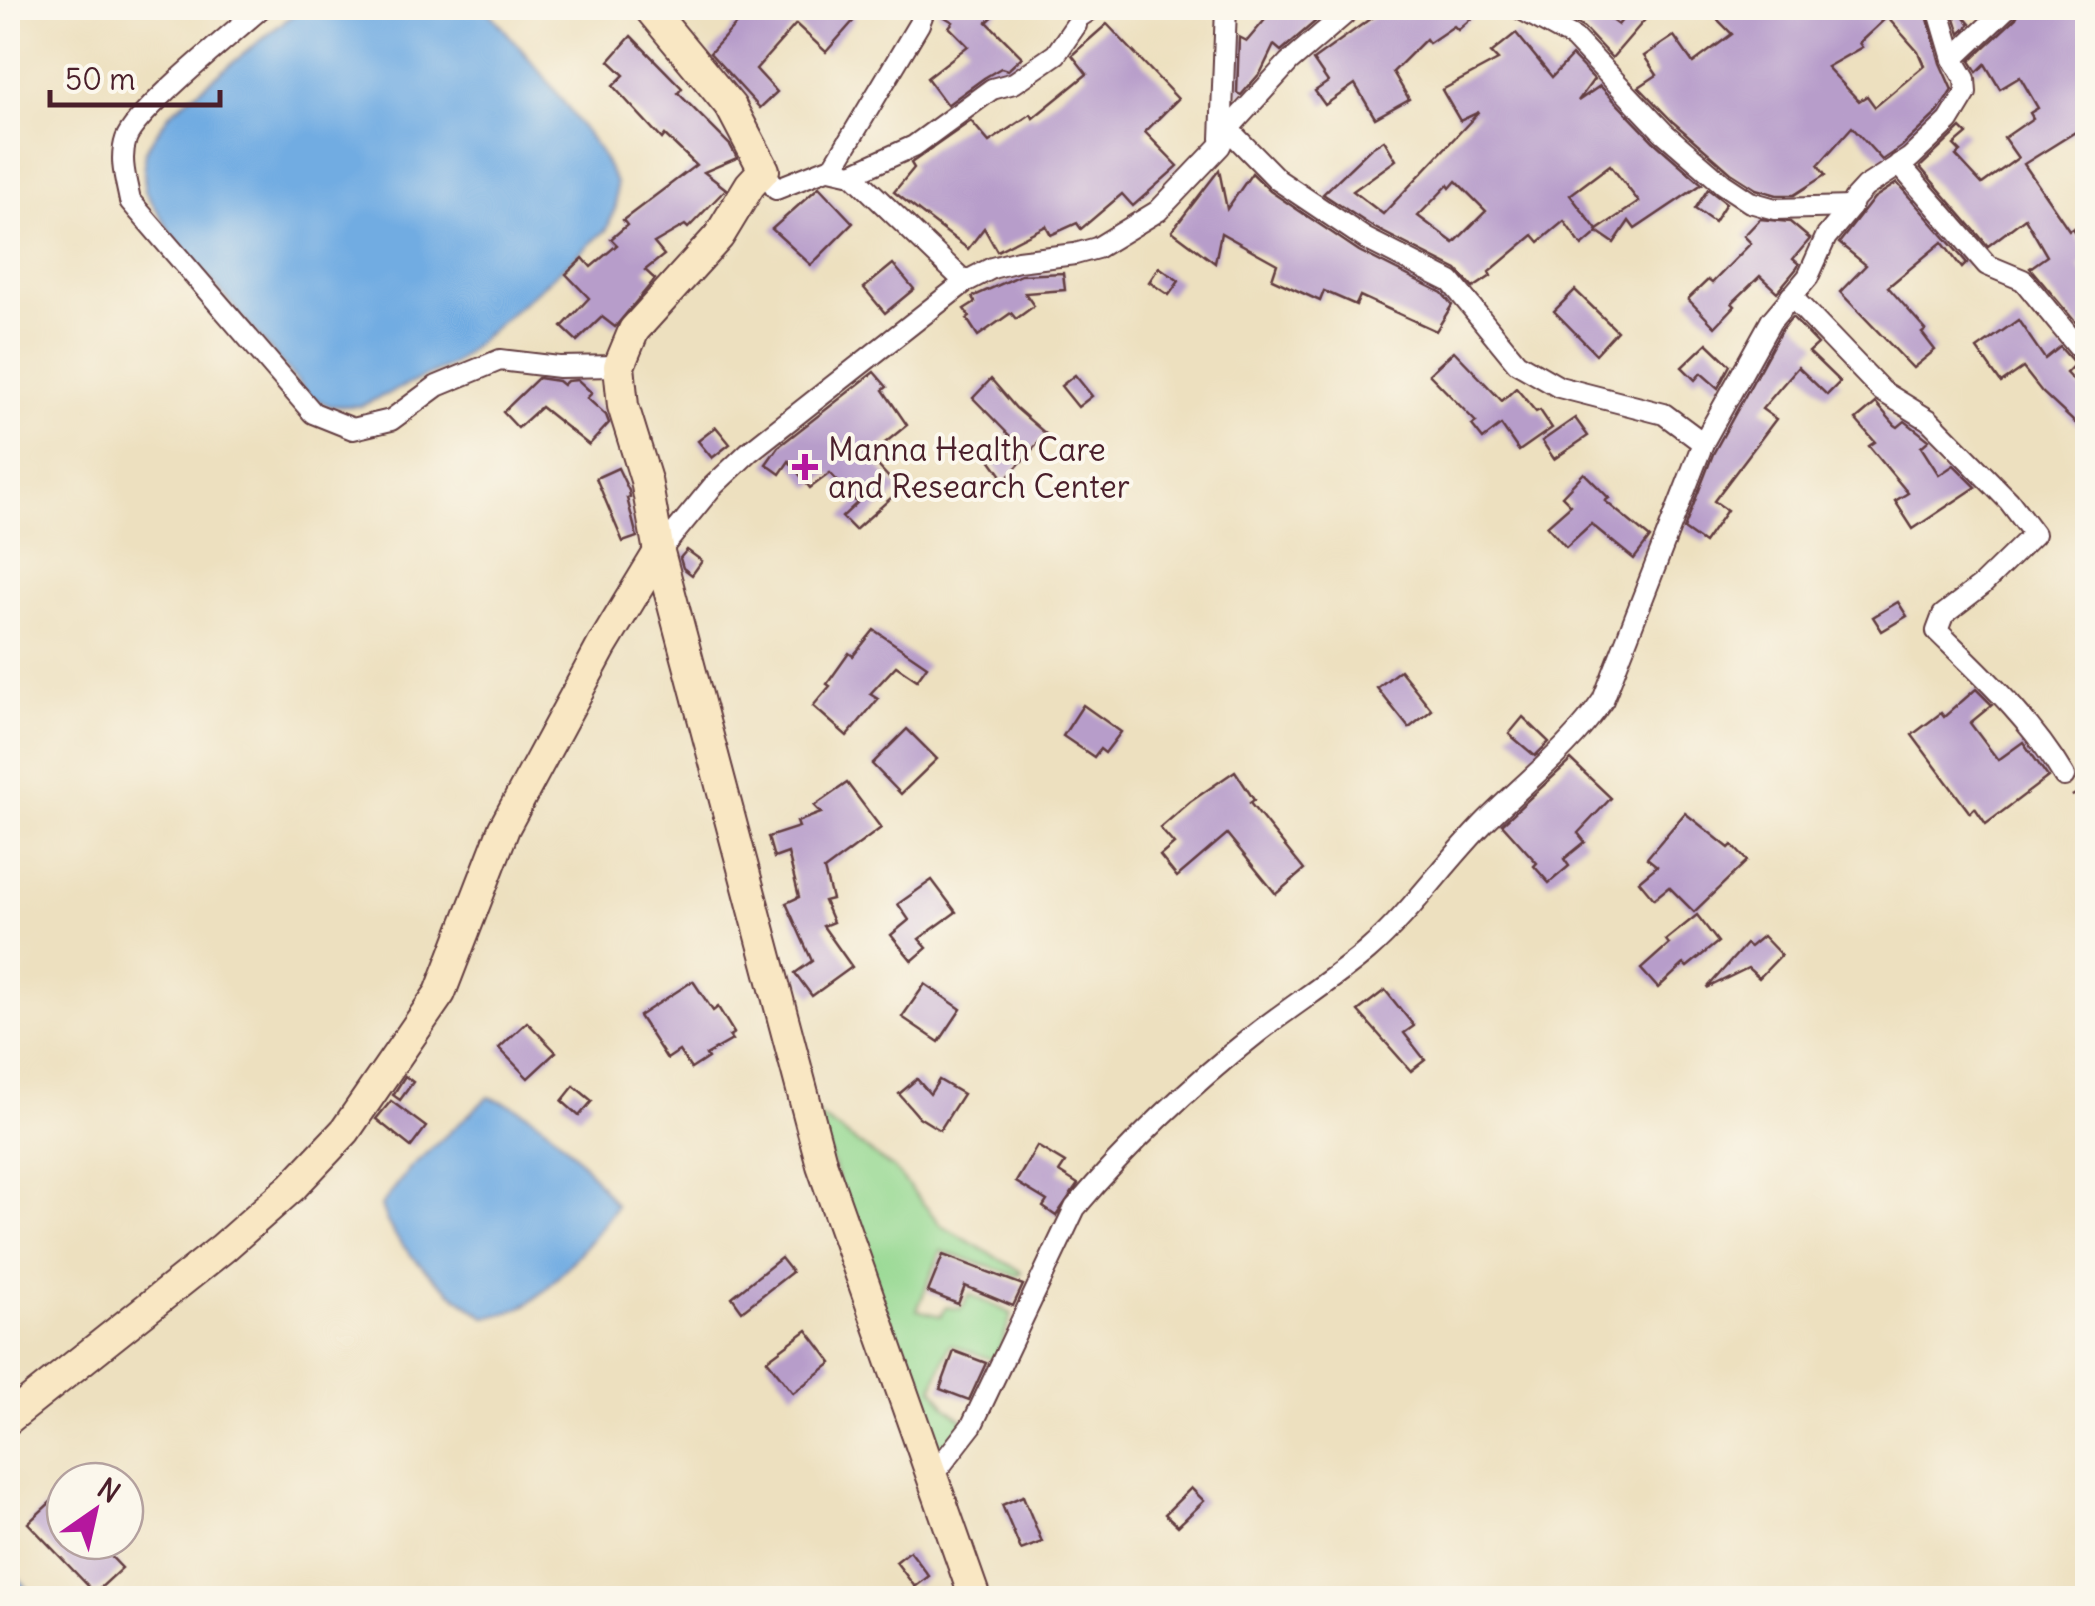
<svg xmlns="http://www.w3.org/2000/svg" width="2095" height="1606" viewBox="0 0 2095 1606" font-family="Delius,sans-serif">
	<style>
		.green { fill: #95d891; stroke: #707c5e; stroke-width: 2.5 }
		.water { fill: #71ace2; stroke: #5e6686; stroke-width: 2.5 }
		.building { fill: #b79dca; fill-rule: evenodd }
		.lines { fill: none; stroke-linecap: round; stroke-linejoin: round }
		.lane-casing { stroke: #623c41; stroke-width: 14 }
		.street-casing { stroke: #623c41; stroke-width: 24 }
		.secondary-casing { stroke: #623c41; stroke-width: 34 }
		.path { stroke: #623c41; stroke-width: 4; stroke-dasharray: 2.5 8; stroke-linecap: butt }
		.lane { stroke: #fff; stroke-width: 10 }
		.street { stroke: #fff; stroke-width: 20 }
		.secondary { stroke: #f9e7c3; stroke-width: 30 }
		.poi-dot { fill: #b5179e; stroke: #fbf7ec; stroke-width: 4 }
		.labels { text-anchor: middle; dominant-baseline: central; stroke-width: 8; stroke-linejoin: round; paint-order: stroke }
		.poi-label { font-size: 32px; fill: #4a1f2b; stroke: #fbf7ec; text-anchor: start }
	</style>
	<rect width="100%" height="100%" fill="#fbf7ec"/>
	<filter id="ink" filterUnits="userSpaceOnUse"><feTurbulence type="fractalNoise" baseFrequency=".01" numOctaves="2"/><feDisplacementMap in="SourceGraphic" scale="20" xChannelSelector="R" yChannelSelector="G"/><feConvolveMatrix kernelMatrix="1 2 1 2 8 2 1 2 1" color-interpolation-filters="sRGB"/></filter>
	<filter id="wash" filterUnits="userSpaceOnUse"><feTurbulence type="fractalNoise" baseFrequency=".0048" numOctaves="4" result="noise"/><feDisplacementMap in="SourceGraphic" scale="40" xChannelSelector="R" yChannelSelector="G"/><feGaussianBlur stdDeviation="2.25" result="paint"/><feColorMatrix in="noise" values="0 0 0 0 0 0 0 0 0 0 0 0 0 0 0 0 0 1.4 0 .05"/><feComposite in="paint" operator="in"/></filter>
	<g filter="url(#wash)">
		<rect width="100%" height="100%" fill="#ede0bf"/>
		<path class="green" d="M815 1113 894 1169 942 1226 1022 1272 1018 1276 941 1251 917 1310 941 1316 946 1307 961 1309 969 1294 1012 1314 996 1361 950 1344 933 1388 946 1407 975 1429 956 1453 930 1448Z"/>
		<g class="water">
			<path d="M301 8H486L544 76 598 149 616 183V206L607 229 453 364 361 406H330L309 395 173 236 145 191 144 173 145 151 170 113Z"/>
			<path d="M488 1097C545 1111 581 1160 616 1206 601 1230 554 1285 530 1302 517 1311 500 1315 485 1317 450 1293 392 1248 381 1206L410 1168Z"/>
			<path d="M8 1564 34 1598H8Z"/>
		</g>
		<g id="blocks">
			<g class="building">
				<path d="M751 8H844L855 19 826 52 796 24 756 69 777 92 760 108 710 53Z"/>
				<path d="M939 8H1002L987 22 1022 57 1008 70 1001 68 984 78 947 105 927 78 968 46 949 27 953 22 938 13Z"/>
				<path d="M1275 8H1331L1281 51 1274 45 1261 72 1241 95 1237 93 1239 37 1247 41Z"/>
				<path d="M1385 8H1483L1458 30 1454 26 1429 43 1426 39 1393 72 1409 99 1375 118 1355 84 1325 105 1315 91 1328 82 1313 60Z"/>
				<path d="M1549 8H1595L1618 25 1632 8H1655L1612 58 1584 28Z"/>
				<path d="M1729 8H1925L1940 63 1952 90 1938 112 1901 147 1882 160 1852 127 1818 165 1825 175 1794 195H1777L1756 189 1731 173 1673 122 1639 87 1657 75 1644 56 1674 36 1693 63 1732 34 1718 20ZM1887 17 1918 52 1924 66 1875 107 1867 96 1859 101 1827 67 1862 47 1859 43Z"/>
				<path d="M1952 8H1956L1970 24 1960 34Z"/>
				<path d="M2020 8H2088V124L2024 164 2069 230 2072 228 2088 254V261L2078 266 2088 280V337L2030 268 2047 256 2025 218 1988 246 1920 167 1961 128 1967 134 1954 145 1961 152 1956 156 1982 184 2018 158 2004 138 2033 118 2030 113 2038 108 2020 77 2000 89 1985 64 1977 72 1970 61 2016 18Z"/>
				<path d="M1107 24 1178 99 1145 132 1178 166 1133 206 1122 194 1081 229 1077 223 1051 235 1046 226 997 251 984 228 968 249 894 192 914 168 911 163 971 121 989 142 1031 114 1033 118 1087 74 1072 55Z"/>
				<path d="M1516 33 1552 77 1572 56 1594 79 1578 101 1600 86 1654 142 1702 184 1635 229 1629 221 1614 243 1598 232 1582 246 1564 221 1539 242 1533 235 1489 272 1491 276 1473 288 1457 270 1373 227 1323 194 1370 149 1384 140 1396 160 1353 191 1383 214 1479 112 1460 121 1442 90 1498 60 1491 53ZM1610 165 1639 202 1597 230 1570 195ZM1456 181 1486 211 1454 243 1418 216 1448 185 1450 188Z"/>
				<path d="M631 36 682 88 678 93 730 145 737 158 704 172 726 189 688 228 685 225 654 243 664 255 645 270 655 279 615 327 602 317 577 341 562 327 589 298 566 274 583 258 591 267 617 245 611 239 627 225 623 220 696 165 665 135 662 139 613 86 624 75 609 61Z"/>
				<path d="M1219 170 1227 209 1252 173 1270 191 1359 251 1442 293 1452 305 1436 331 1360 296 1356 305 1324 291 1320 301 1272 279 1277 264 1221 233 1215 263 1172 231Z"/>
				<path d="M1897 183 1967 263 1962 268 1942 242 1888 287 1926 330 1922 333 1935 350 1913 368 1840 292 1866 265 1839 243 1874 198Z"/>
				<path d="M819 187 853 223 811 265 772 229Z"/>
				<path d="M1708 189 1726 203 1714 222 1695 209Z"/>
				<path d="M1760 219 1790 222 1810 239 1793 259 1799 264 1797 268 1777 292 1760 276 1732 303 1735 306 1715 327 1688 299 1708 280 1712 283 1751 243 1744 236Z"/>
				<path d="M893 264 914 289 885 313 864 288Z"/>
				<path d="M1159 267 1179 281 1169 295 1149 282Z"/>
				<path d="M1063 273 1065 290 1025 293 1034 306 1016 319 1011 313 978 336 967 319 970 317 964 309 975 302 972 297 1021 275Z"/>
				<path d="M1575 290 1617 331 1596 354 1554 311Z"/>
				<path d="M1792 317 1818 344 1809 352 1840 382 1827 395 1798 367 1762 409 1776 419 1714 501 1727 510 1704 543 1684 529 1713 454 1782 329Z"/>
				<path d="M2018 320 2045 359 2060 347 2075 364 2066 373 2088 396V435L2042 392 2023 368 2001 383 1977 349Z"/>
				<path d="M1707 343 1730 365 1718 388 1701 373 1695 380 1682 367Z"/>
				<path d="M1454 351 1502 401 1516 388 1536 412 1540 410 1552 428 1519 451 1501 425 1483 439 1472 425 1476 422 1429 374Z"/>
				<path d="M874 372 887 387 883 390 907 425 869 456 900 490 855 530 842 517 857 503 830 473 810 488 789 461 780 474 766 464 778 447Z"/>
				<path d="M1075 375 1092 396 1078 407 1061 386Z"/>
				<path d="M538 378 558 381 563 385 567 381 578 380 592 393 587 398 606 415 609 423 589 445 541 407 518 428 503 412Z"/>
				<path d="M991 379 1016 408 1046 434 1005 480 987 455 1011 437 973 398Z"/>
				<path d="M1876 403 1895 425 1898 427 1905 421 1929 440 1921 447 1939 475 1954 465 1976 487 1913 529 1895 501 1908 493 1869 446 1875 442 1856 420Z"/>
				<path d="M1575 418 1588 436 1554 459 1542 441Z"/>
				<path d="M716 427 730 444 712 458 698 441Z"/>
				<path d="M618 468 629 491 630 497 627 498 637 537 623 542 596 478Z"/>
				<path d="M1584 473 1609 498 1605 501 1650 538 1634 559 1591 524 1566 547 1547 526 1571 505 1562 496Z"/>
				<path d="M687 550 702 561 692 575 683 568 680 558Z"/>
				<path d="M1898 602 1907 616 1882 631 1873 617Z"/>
				<path d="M874 630 927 666 917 680 896 666 870 694 878 699 847 736 813 706 830 686 827 684 849 653 853 656Z"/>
				<path d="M1400 670 1432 710 1409 728 1377 688Z"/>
				<path d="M1976 689 1992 705 1970 723 1998 760 2023 742 2048 777 1986 824 1975 808 1970 813 1912 735 1941 713 1944 717Z"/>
				<path d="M1083 705 1121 732 1105 753 1100 749 1094 757 1063 736Z"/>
				<path d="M1523 717 1549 742 1535 756 1509 734Z"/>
				<path d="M907 729 937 759 901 794 872 764Z"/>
				<path d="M1571 760 1611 798 1578 833 1585 842 1564 859 1569 866 1549 883 1534 866 1537 863 1502 824Z"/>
				<path d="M1235 771 1254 800 1250 803 1304 870 1276 894 1227 834 1177 877 1160 856 1174 844 1160 828 1190 802Z"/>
				<path d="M847 783 881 828 824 870 832 899 824 901 833 922 823 926 852 967 812 996 795 973 812 961 786 903 799 897 788 853 774 858 768 837 799 827 797 822 821 813 814 806Z"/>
				<path d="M1685 813 1729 848 1732 845 1747 861 1694 912 1669 887 1654 899 1639 881 1657 866 1647 858Z"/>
				<path d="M932 880 956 912 919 939 927 948 912 961 891 935 909 920 898 904Z"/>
				<path d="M1697 915 1718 942 1687 967 1684 964 1658 988 1641 969 1669 944 1666 940Z"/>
				<path d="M1763 936 1781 955 1759 978 1748 968 1707 988 1746 944 1750 947Z"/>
				<path d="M693 981 713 1011 718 1007 734 1033 729 1036 732 1040 706 1055 708 1058 691 1069 679 1051 667 1059 639 1016Z"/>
				<path d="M925 984 961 1009 939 1042 902 1017Z"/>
				<path d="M1385 990 1414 1026 1404 1033 1425 1060 1411 1071 1358 1011Z"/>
				<path d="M527 1022 556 1052 528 1078 499 1048Z"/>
				<path d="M405 1076 413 1082 400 1100 393 1095Z"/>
				<path d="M917 1079 930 1094 939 1080 963 1094 940 1130 919 1117 899 1094Z"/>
				<path d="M574 1086 592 1101 579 1116 562 1101Z"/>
				<path d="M391 1101 426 1127 411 1147 376 1119Z"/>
				<path d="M1037 1146 1065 1163 1059 1172 1078 1184 1056 1216 1043 1207 1047 1201 1016 1182Z"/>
				<path d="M943 1255 1023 1285 1013 1306 965 1286 958 1304 928 1292Z"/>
				<path d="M781 1258 792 1272 742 1311 732 1297Z"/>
				<path d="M807 1330 832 1363 793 1393 767 1360Z"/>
				<path d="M954 1351 986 1363 969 1400 940 1389Z"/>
				<path d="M1191 1488 1204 1501 1178 1526 1165 1514Z"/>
				<path d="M1023 1496 1042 1542 1021 1550 1002 1505Z"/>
				<path d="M55 1498 65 1508V1541H96L122 1568 95 1593 28 1523Z"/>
				<path d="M910 1551 929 1576 915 1587 896 1562Z"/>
			</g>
		</g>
	</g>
	<g filter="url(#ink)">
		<use href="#blocks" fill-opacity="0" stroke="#623c41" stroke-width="2.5"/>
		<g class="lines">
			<defs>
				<path id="lane" d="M1076 25 1102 8"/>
				<g id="street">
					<path d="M261 8C234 32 135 112 126 139 119 160 126 180 130 201L313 413 353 429 391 420 437 386 500 360 559 367 619 366"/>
					<path d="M1519 8 1574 38 1663 132 1723 184 1750 202 1775 209 1851 207"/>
					<path d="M1953 59 2007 8"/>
					<path d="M1228 129 1278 180 1366 239 1451 282 1517 363 1559 387 1664 414 1703 443"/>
					<path d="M1221 139 1226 8"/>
					<path d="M1899 164 1987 265 2023 280 2088 359"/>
					<path d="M830 169 852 174 914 146 992 89 1014 83 1056 54 1076 25"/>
					<path d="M764 170 776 189 834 166 919 24 925 8"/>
					<path d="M852 174 965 282"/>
					<path d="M1791 296 1882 391 1929 420 2009 501 2034 534 1982 585 1943 615 1937 631C1982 675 2032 721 2064 776"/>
					<path d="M659 552 713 486 749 452 965 282 992 268 1018 261 1075 254 1097 248 1158 211 1220 146 1228 129 1289 62 1352 8"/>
					<path d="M929 1468 941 1465 972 1425 1075 1208C1129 1144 1191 1085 1257 1033 1293 1005 1333 980 1367 951 1411 913 1445 862 1486 821 1526 781 1571 747 1603 700L1703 443 1771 321 1808 277 1826 237 1851 207 1854 199 1865 187 1910 158 1949 121 1966 93 1965 79 1953 59 1938 8"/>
				</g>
				<g id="secondary">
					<path d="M649 8 731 107 764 170 750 185 719 236 634 330 619 366 623 406 646 480 659 552 822 1165 975 1598"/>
					<path d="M8 1419 223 1248 292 1187 345 1131 440 993 504 828 602 646 659 552"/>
				</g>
			</defs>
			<use href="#lane" class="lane-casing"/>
			<use href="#street" class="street-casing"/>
			<use href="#secondary" class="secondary-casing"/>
			<path class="path" d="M2073 794 2088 823"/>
			<use href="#lane" class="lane"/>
			<use href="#street" class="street"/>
			<use href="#secondary" class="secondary"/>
		</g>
	</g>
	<path class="poi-dot" d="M800 452h10v10h10v10h-10v10h-10v-10h-10v-10h10z"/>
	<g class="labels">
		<g class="poi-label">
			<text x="828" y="449">Manna Health Care<tspan x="828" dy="37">and Research Center</tspan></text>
		</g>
	</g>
	<rect width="2095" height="1606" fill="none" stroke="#fbf7ec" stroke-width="40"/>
	<g transform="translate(95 1511) rotate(34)"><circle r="48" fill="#fbf7ec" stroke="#b4a19f" stroke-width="2.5"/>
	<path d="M0-8L18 38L0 25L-18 38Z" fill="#b5179e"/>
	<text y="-15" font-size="28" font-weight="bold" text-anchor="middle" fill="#4a1f2b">N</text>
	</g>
	<path d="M50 90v15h170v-15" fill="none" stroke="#4a1f2b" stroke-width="5"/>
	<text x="65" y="90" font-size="30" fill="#4a1f2b" stroke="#fbf7ec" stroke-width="8" paint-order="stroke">50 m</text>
</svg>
